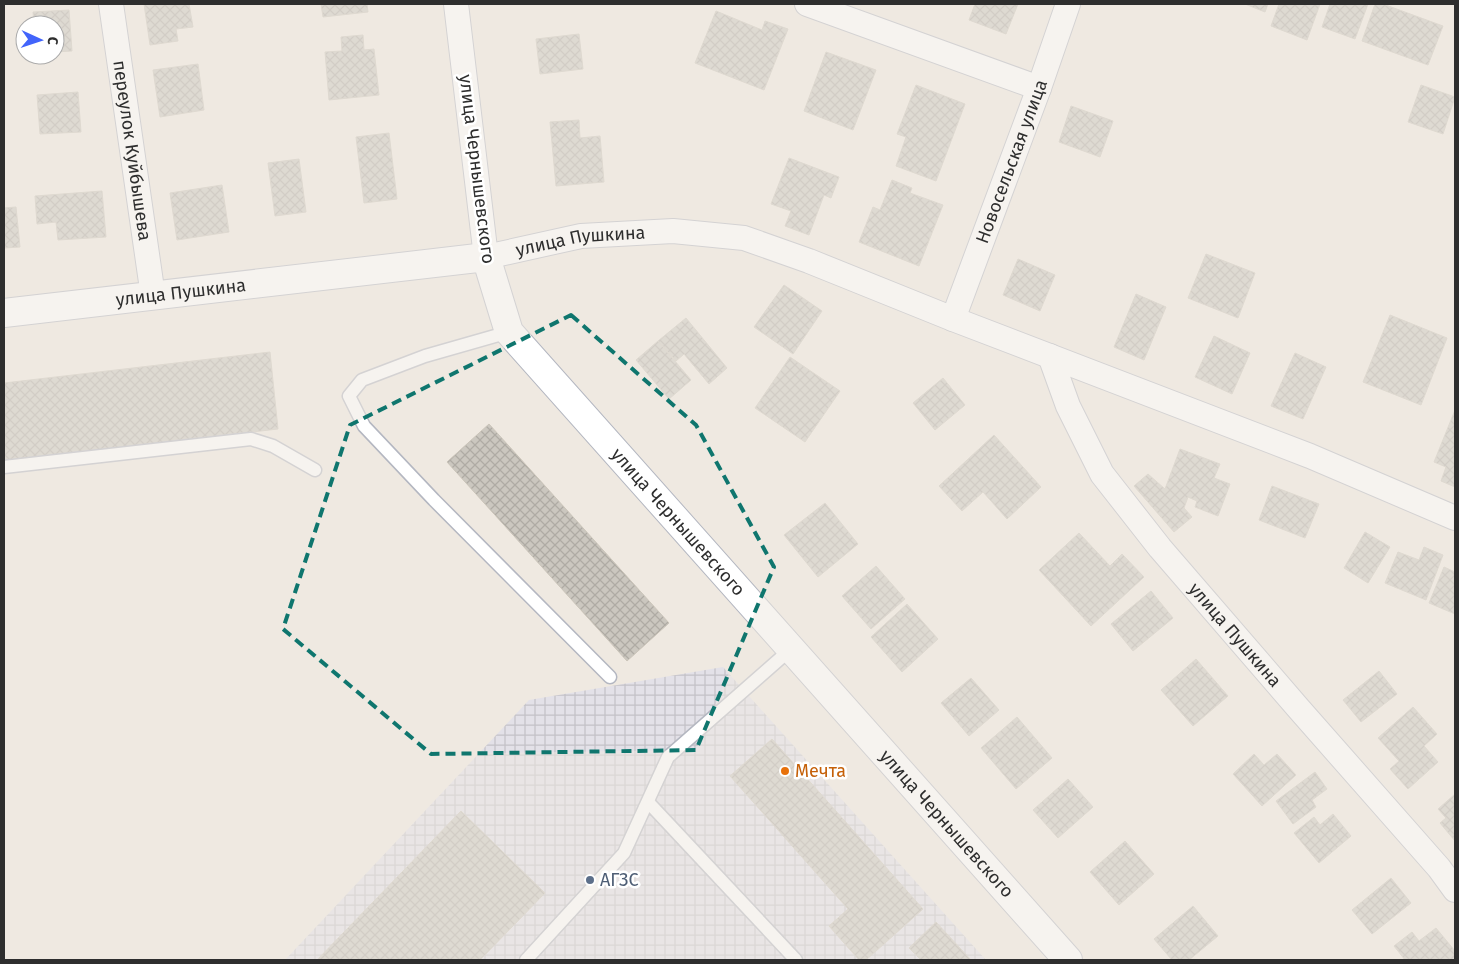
<svg xmlns="http://www.w3.org/2000/svg" width="1459" height="964" viewBox="0 0 1459 964" font-family="'Fira Sans',sans-serif">
	<style>
		.industrial { fill: url(#industrial-grid) }
		.building { fill: url(#building-cross-hatch); stroke: #cbc5ba }
		.lines { fill: none; stroke-linecap: round; stroke-linejoin: round }
		.lane-casing { stroke: #b4b7c1; stroke-width: 15 }
		.street-casing { stroke: #b4b7c1; stroke-width: 26 }
		.secondary-casing { stroke: #b4b7c1; stroke-width: 30 }
		.lane { stroke: #fff; stroke-width: 12 }
		.street { stroke: #fff; stroke-width: 24 }
		.secondary { stroke: #fff; stroke-width: 28 }
		.marked { fill: none; stroke: #0f766e; stroke-width: 4; stroke-dasharray: 10 6; stroke-linejoin: round }
		.food-dot { fill: #e8710a; stroke: #fff; stroke-width: 2 }
		.service-dot { fill: #5c6f8a; stroke: #fff; stroke-width: 2 }
		.labels { text-anchor: middle; dominant-baseline: central; stroke-width: 5; stroke-linejoin: round; paint-order: stroke }
		.street-label { font-size: 18px; fill: #2e2e2e; stroke: #fff }
		.food-label { font-size: 18px; fill: #c56008; stroke: #fff; text-anchor: start }
		.service-label { font-size: 18px; fill: #4e5e75; stroke: #fff; text-anchor: start }
	</style>
	<defs>
		<pattern id="industrial-grid" width="8" height="8" patternUnits="userSpaceOnUse" patternTransform="scale(1.25)"><rect width="8" height="8" fill="#e3e1e8"/><path d="M0 4h8M4 0v8" fill="none" stroke="#c3c1c7"/></pattern>
		<pattern id="building-cross-hatch" width="8" height="8" patternUnits="userSpaceOnUse" patternTransform="scale(1.25)"><rect width="8" height="8" fill="#cbc7bf"/><path d="M0 0l8 8M0 8l8-8" fill="none" stroke="#afaba4"/></pattern>
	</defs>
	<rect width="100%" height="100%" fill="#efe9e1"/>
	<path class="industrial" d="M723 667 986 960H285L529 700Z"/>
	<g class="building">
		<path d="M144 4H189L193 27 176 29 178 41 150 45Z"/>
		<path d="M321 4H367L368 12 323 17Z"/>
		<path d="M975 4H1018L1006 34 969 20Z"/>
		<path d="M1245 4H1268L1265 12Z"/>
		<path d="M1279 4H1320L1307 40 1271 26Z"/>
		<path d="M1330 4H1368L1355 39 1322 27Z"/>
		<path d="M1375 4H1383L1443 26 1428 65 1362 41Z"/>
		<path d="M69 10 72 51 55 52V25H34L33 12Z"/>
		<path d="M716 11 762 30 765 21 788 29 764 90 695 63Z"/>
		<path d="M579 34 583 69 540 74 536 39Z"/>
		<path d="M363 35 364 50 374 49 379 95 329 100 325 52 342 51 341 37Z"/>
		<path d="M826 52 876 70 853 130 804 111Z"/>
		<path d="M198 64 204 110 160 117 153 70Z"/>
		<path d="M916 85 965 104 936 181 896 166 906 137 897 134Z"/>
		<path d="M1421 85 1455 97 1443 134 1408 122Z"/>
		<path d="M78 92 81 132 40 134 37 95Z"/>
		<path d="M1071 106 1113 121 1100 157 1059 142Z"/>
		<path d="M579 120 580 138 600 136 604 182 556 186 550 122Z"/>
		<path d="M389 133 397 199 364 203 356 137Z"/>
		<path d="M789 158 839 177 831 198 824 195 809 235 785 226 791 211 771 204Z"/>
		<path d="M299 159 306 212 275 216 268 163Z"/>
		<path d="M892 180 912 188 910 193 943 205 919 266 859 242 873 207 880 210Z"/>
		<path d="M222 185 229 232 177 240 170 193Z"/>
		<path d="M102 191 106 237 58 240 56 222 37 224 35 196Z"/>
		<path d="M16 207 20 247 4 248V208Z"/>
		<path d="M1206 254 1255 273 1238 318 1188 298Z"/>
		<path d="M1018 259 1055 275 1040 311 1003 295Z"/>
		<path d="M784 285 822 311 793 354 754 327Z"/>
		<path d="M1136 294 1166 307 1144 360 1114 347Z"/>
		<path d="M1390 315 1447 338 1421 405 1363 382Z"/>
		<path d="M686 318 727 368 709 384 684 354 676 361 658 341Z"/>
		<path d="M1214 336 1250 353 1232 394 1195 377Z"/>
		<path d="M658 341 691 380 669 399 636 360Z"/>
		<path d="M270 352 278 429 4 461V383Z"/>
		<path d="M1295 353 1326 367 1303 419 1271 406Z"/>
		<path d="M790 357 840 391 805 442 755 408Z"/>
		<path d="M943 378 965 405 935 430 913 403Z"/>
		<path d="M1455 410V487L1441 481 1446 467 1434 462Z"/>
		<path d="M489 424 669 623 627 661 447 462Z"/>
		<path d="M994 435 1041 487 1007 519 983 492 962 511 939 486Z"/>
		<path d="M1180 449 1220 464 1214 478 1230 484 1218 516 1195 507 1197 501 1188 497 1184 508 1192 517 1174 532 1134 486 1148 474 1165 489Z"/>
		<path d="M1272 486 1319 504 1305 538 1259 520Z"/>
		<path d="M825 503 858 544 818 577 784 535Z"/>
		<path d="M1365 532 1390 547 1368 583 1344 568Z"/>
		<path d="M1079 533 1110 566 1122 554 1144 577 1091 626 1039 570Z"/>
		<path d="M1424 547 1443 555 1426 600 1385 583 1398 552 1419 560Z"/>
		<path d="M876 566 905 599 871 629 842 596Z"/>
		<path d="M1444 567 1455 572V614L1429 603Z"/>
		<path d="M1151 591 1173 618 1133 651 1111 624Z"/>
		<path d="M907 604 938 639 902 672 871 637Z"/>
		<path d="M1196 659 1228 696 1193 726 1161 690Z"/>
		<path d="M1379 671 1397 694 1361 722 1343 700Z"/>
		<path d="M971 678 999 710 969 736 941 703Z"/>
		<path d="M1413 707 1437 734 1424 746 1438 762 1408 789 1390 769 1399 761 1378 738Z"/>
		<path d="M1017 717 1052 758 1016 789 981 748Z"/>
		<path d="M772 739 923 909 866 960H859L829 926 848 909 730 776Z"/>
		<path d="M1254 754 1264 765 1277 754 1296 775 1262 806 1233 774Z"/>
		<path d="M1315 772 1327 789 1312 800 1316 807 1293 824 1276 801Z"/>
		<path d="M1068 779 1093 807 1058 838 1033 810Z"/>
		<path d="M1455 794V841L1440 823 1446 818 1438 809Z"/>
		<path d="M461 811 545 893 480 960H317Z"/>
		<path d="M1333 814 1351 836 1319 863 1294 833 1314 817 1320 825Z"/>
		<path d="M1125 841 1154 874 1119 905 1090 872Z"/>
		<path d="M1391 878 1411 903 1372 934 1352 910Z"/>
		<path d="M1193 906 1218 936 1189 960H1172L1154 939Z"/>
		<path d="M936 922 971 960H921L909 948Z"/>
		<path d="M1436 928 1455 951V960H1405L1394 946 1412 932 1419 941Z"/>
	</g>
	<g class="lines">
		<defs>
			<g id="lane">
				<path d="M509 332 425 356 362 380 349 396 364 426 434 500 610 677"/>
				<path d="M4 467 251 439 273 446 315 470"/>
				<path d="M648 802 796 960"/>
				<path d="M526 960 624 853 668 757 791 649"/>
			</g>
			<g id="street">
				<path id="s1" d="M111 4 153 296"/>
				<path id="s2" d="M456 4 486 257 581 236 673 231 744 238 809 261 953 319 1310 456 1455 518"/>
				<path d="M807 4 1039 88"/>
				<path id="s3" d="M953 319 1039 88 1068 4"/>
				<path id="s4" d="M1050 356 1068 406 1102 474 1160 548 1299 709 1439 868 1455 890"/>
			</g>
			<g id="secondary">
				<path id="s5" d="M4 313 486 257 509 332 1068 960"/>
			</g>
		</defs>
		<use href="#lane" class="lane-casing"/>
		<use href="#street" class="street-casing"/>
		<use href="#secondary" class="secondary-casing"/>
		<use href="#lane" class="lane"/>
		<use href="#street" class="street"/>
		<use href="#secondary" class="secondary"/>
	</g>
	<path d="M0 0H1459V964H0ZM571 315 696 425 774 567 696 750 431 754 283 629 350 425Z" fill="#efe9e1" fill-opacity=".55" fill-rule="evenodd"/>
	<path class="marked" d="M571 315 696 425 774 567 696 750 431 754 283 629 350 425Z"/>
	<circle class="food-dot" cx="785" cy="771" r="5"/>
	<circle class="service-dot" cx="590" cy="880" r="5"/>
	<g class="labels">
		<g class="street-label">
			<text stroke="none"><textPath href="#s1" startOffset="148">переулок Куйбышева</textPath></text>
			<text stroke="none"><textPath href="#s3" startOffset="168">Новосельская улица</textPath></text>
			<text transform="translate(477 169) rotate(83)">улица Чернышевского</text>
			<text stroke="none"><textPath href="#s2" startOffset="351">улица Пушкина</textPath></text>
			<text stroke="none"><textPath href="#s5" startOffset="178">улица Пушкина</textPath></text>
			<text stroke="none"><textPath href="#s5" startOffset="818">улица Чернышевского</textPath></text>
			<text stroke="none"><textPath href="#s4" startOffset="338">улица Пушкина</textPath></text>
			<text stroke="none"><textPath href="#s5" startOffset="1222">улица Чернышевского</textPath></text>
		</g>
		<g class="food-label">
			<text x="795" y="771">Мечта</text>
		</g>
		<g class="service-label">
			<text x="600" y="880">АГЗС</text>
		</g>
	</g>
	<rect width="1459" height="964" fill="none" stroke="#2e2e2e" stroke-width="10"/>
	<g transform="translate(40 40) rotate(93)"><circle r="24" fill="#ffffff" stroke="#ababab"/>
	<path d="M0-4L9 19L0 12L-9 19Z" fill="#4264fb"/>
	<text y="-8" font-size="14" font-weight="bold" text-anchor="middle" fill="#2e2e2e">С</text>
	</g>
</svg>
